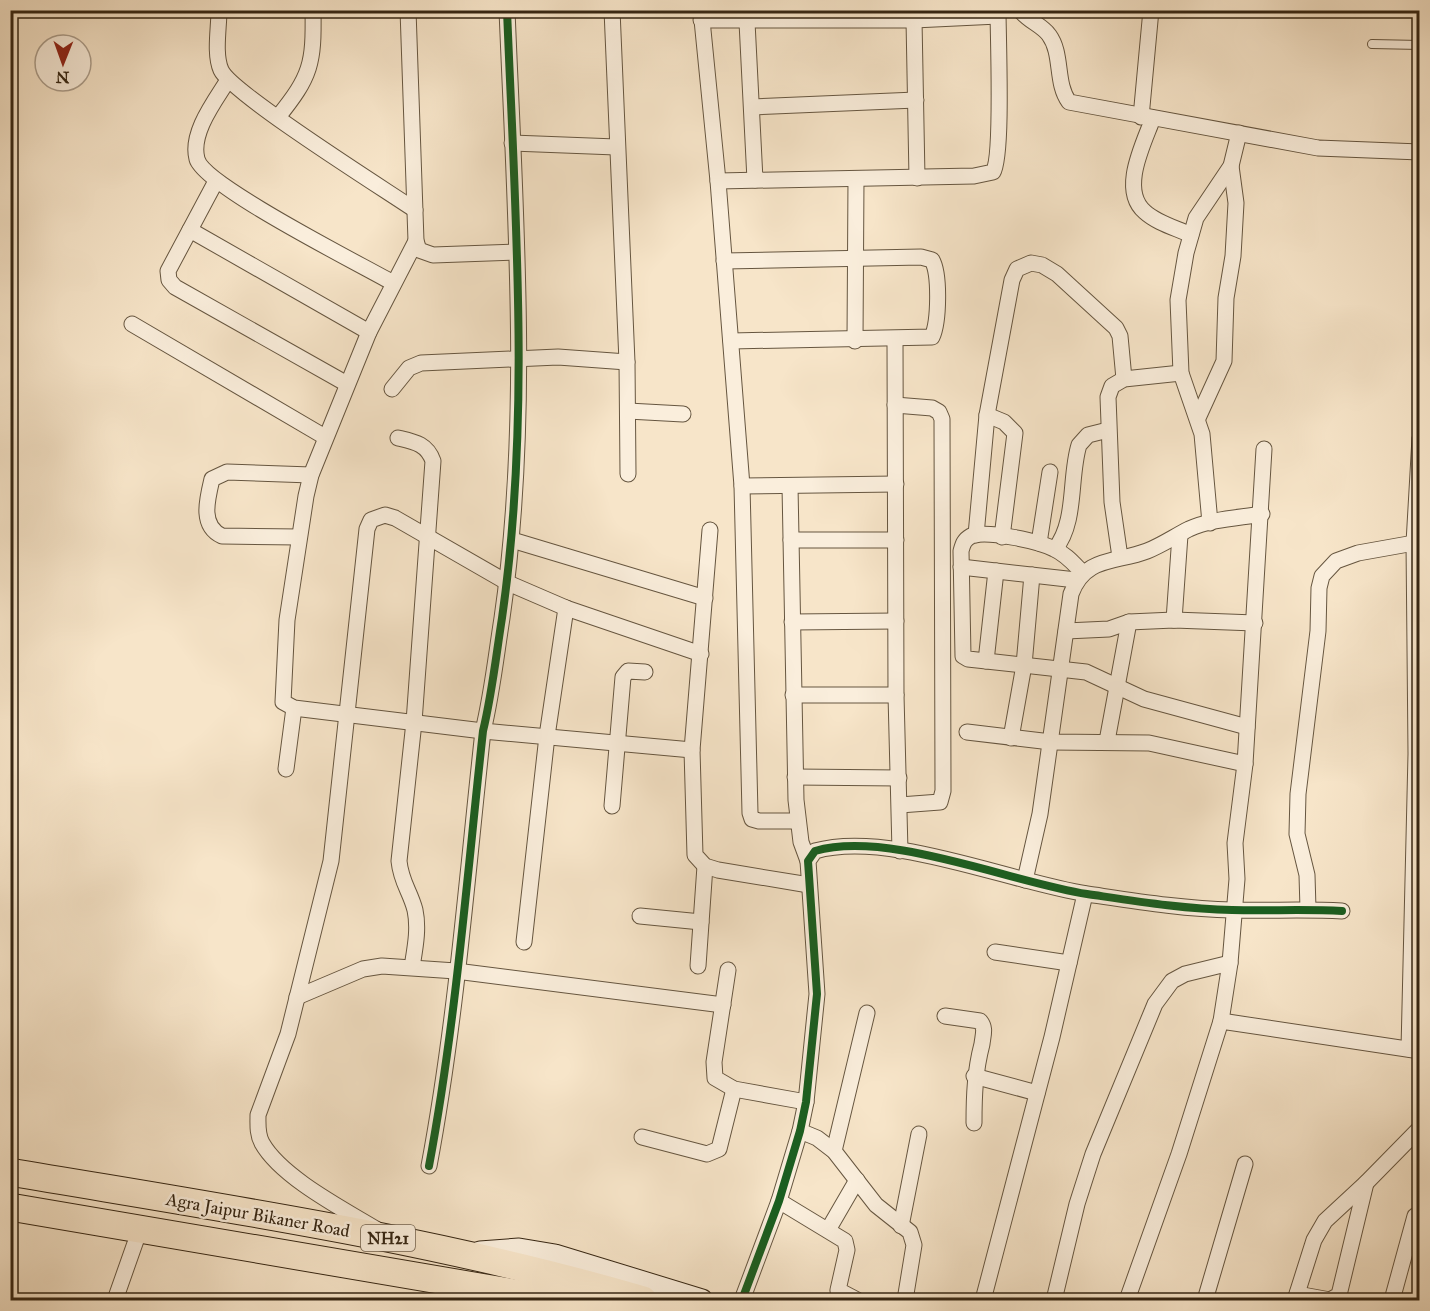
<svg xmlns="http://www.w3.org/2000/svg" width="1430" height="1311" viewBox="0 0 1430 1311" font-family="'IM FELL Great Primer',serif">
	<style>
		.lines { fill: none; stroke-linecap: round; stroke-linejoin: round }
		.lane-casing { stroke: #665640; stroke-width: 10 }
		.street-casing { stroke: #665640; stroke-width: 17 }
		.secondary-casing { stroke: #362613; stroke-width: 23 }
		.highway-casing { stroke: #362613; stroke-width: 29 }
		.lane { stroke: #faeedc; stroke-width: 8 }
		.street { stroke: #faeedc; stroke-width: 15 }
		.secondary { stroke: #faeedc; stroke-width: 21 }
		.highway { stroke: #f7e5c9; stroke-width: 27 }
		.cycleway-casing { stroke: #faeedc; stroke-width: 11 }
		.cycleway { stroke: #1b5e20; stroke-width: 8 }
		.labels { text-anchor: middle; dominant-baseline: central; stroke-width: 5; stroke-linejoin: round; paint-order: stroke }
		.shield { fill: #faeedc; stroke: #71624f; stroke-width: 1.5 }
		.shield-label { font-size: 16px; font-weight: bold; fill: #362613 }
		.street-label { font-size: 18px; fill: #362613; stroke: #faeedc }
	</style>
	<rect width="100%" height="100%" fill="#f7e5c9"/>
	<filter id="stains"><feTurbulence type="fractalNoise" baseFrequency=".00333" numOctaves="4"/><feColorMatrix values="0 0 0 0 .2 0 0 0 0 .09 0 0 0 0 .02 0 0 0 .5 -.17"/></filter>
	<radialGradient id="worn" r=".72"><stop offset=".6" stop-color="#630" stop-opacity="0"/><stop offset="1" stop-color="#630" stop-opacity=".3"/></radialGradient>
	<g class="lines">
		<defs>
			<path id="lane" d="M1372 44 1420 45"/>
			<g id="street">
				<path d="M219 10C219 28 214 54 221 70 231 93 384 189 415 210"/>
				<path d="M408 10 416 241 419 250 433 255 516 252"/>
				<path d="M612 10 627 362 628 474"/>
				<path d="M701 10 718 181 742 486 750 813 752 819 759 821H797"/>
				<path d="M1020 10C1028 21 1042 25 1049 35 1063 54 1055 83 1069 102L1318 148 1420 152"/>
				<path d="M701 20H914L998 16"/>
				<path d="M914 20 917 178"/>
				<path d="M747 22 755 180"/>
				<path d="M228 80C215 101 190 133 197 159 204 186 362 265 393 283"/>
				<path d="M752 107 916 100"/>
				<path d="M278 117C311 76 314 64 313 10"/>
				<path d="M1141 117 1151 10"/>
				<path d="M1153 118C1144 143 1119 190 1145 212 1157 223 1176 228 1191 235"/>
				<path d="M512 143 616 147"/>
				<path d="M216 181 168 271 169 280 175 287 347 384"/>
				<path d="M718 181 974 176 993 172C1003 157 998 37 998 10"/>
				<path d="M190 230 369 332"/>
				<path d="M416 241 369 332 311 475 306 496 287 620 283 702 294 708 483 731 692 750"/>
				<path d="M724 261 921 257 932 260C940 274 939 322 932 337L731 341"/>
				<path d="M132 324 325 437"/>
				<path d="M895 340 896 695 900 851"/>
				<path d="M855 341 856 179"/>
				<path d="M392 389 409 368 421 363 558 357 627 362"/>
				<path d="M895 405 932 408 939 412 942 419 943 791 940 802 900 805"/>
				<path d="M628 411 683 414"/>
				<path d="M987 415 1004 422 1015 433 1002 537"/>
				<path d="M1198 418 1224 361 1226 298 1233 256 1236 203 1231 166"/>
				<path d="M398 438C415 442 427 444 433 461L414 722 399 861C401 882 410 891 415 910 419 929 415 948 412 967"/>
				<path d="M742 486 896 484"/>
				<path d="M790 486 796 800 801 842 808 861"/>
				<path d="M1210 523 1202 434 1181 373 1178 300 1186 253 1196 218 1231 166 1239 133"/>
				<path d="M710 530 692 750 695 855 705 866 718 870 809 885"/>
				<path d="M976 535 987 415 1012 280 1017 269 1031 263 1042 265 1057 274 1116 328 1120 336 1124 379"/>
				<path d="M299 537 222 536C200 526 207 500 212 479L227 472 311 475"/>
				<path d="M512 540 705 598"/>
				<path d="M791 540H896"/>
				<path d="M1039 543 1050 472"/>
				<path d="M1055 549C1077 522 1069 477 1079 445L1088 435 1108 430"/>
				<path d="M1120 557 1112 502 1108 397 1112 386 1124 379 1181 373"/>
				<path d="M961 567 1076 580"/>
				<path d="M1083 573C1074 564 1066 554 1054 549 1039 541 987 530 971 536 964 540 963 544 961 551L963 656 968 659 1086 672 1144 699 1247 727"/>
				<path d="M1174 620 1180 535"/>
				<path d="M792 622 896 621"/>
				<path d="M1066 631 1109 629 1129 622 1174 620 1255 623"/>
				<path d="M986 661 996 571"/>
				<path d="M793 695H896"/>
				<path d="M967 732 1051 742 1149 743 1245 764"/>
				<path d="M1011 738 1024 665 1032 575"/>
				<path d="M1107 741 1129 622"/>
				<path d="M286 769 294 708"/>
				<path d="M795 777 899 778"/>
				<path d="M612 806 623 677 628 671 645 672"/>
				<path d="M1025 880 1040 814 1071 594C1085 556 1116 563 1147 551 1162 545 1175 536 1189 529 1211 519 1238 518 1262 514"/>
				<path d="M1308 909 1307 875 1297 834 1298 794 1318 631 1319 588 1322 576 1336 561 1358 553 1414 543"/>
				<path d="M640 916 701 922"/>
				<path d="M524 942 547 736 566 608"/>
				<path d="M995 952 1069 963"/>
				<path d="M698 966 705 866"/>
				<path d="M728 970 714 1062 715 1078 734 1089 806 1102"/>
				<path d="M297 997 363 969 382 966 456 971 723 1005"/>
				<path d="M945 1016 980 1021C986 1028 983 1035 982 1044 975 1071 974 1095 974 1123"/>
				<path d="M1221 1021 1230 963 1237 879 1235 843 1245 764 1264 449"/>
				<path d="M1409 1049 1416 754 1414 543 1420 438"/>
				<path d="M974 1076 1037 1093"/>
				<path d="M800 1131 817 1138 834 1151 876 1205 910 1232 914 1245 905 1300"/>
				<path d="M642 1137 707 1154 719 1149 734 1089"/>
				<path d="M834 1151 867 1013"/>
				<path d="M429 1166C456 1022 467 876 483 731 492 694 496 656 502 618 531 417 515 213 507 10"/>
				<path d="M779 1201 845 1241 847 1250 838 1290 857 1300"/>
				<path d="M901 1226 919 1134"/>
				<path d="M376 1229C343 1209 281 1177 262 1143 257 1134 258 1124 258 1115L288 1034 331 861 367 529 371 520 385 515 395 518 508 583 566 608 701 654"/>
				<path d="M828 1230 857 1180"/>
				<path d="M1297 1294 1330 1300 1339 1295 1366 1183"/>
				<path d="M115 1300 140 1229"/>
				<path d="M742 1300 779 1201 800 1131 806 1102 817 994 808 861 815 851C888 830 1010 882 1087 894 1135 901 1184 909 1232 910 1269 911 1305 909 1342 911"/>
				<path d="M983 1300 1052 1037 1085 894"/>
				<path d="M1054 1300 1077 1204 1093 1154 1155 1004 1172 981 1185 974 1230 963"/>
				<path d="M1127 1300 1179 1154 1221 1021 1420 1051"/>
				<path d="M1205 1300 1245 1164"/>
				<path d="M1295 1300 1314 1240 1325 1221 1366 1183 1420 1128"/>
				<path d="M1392 1300 1415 1216"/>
			</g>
			<path id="secondary" d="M480 1252 519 1249 555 1255 702 1300"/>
			<g id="highway">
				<path d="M10 1172C222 1208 437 1239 643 1300"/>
				<path d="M10 1207 556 1300"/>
			</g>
		</defs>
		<use href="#lane" class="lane-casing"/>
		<use href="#street" class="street-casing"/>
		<use href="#secondary" class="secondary-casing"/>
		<use href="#highway" class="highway-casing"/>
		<use href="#lane" class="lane"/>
		<use href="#street" class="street"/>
		<use href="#secondary" class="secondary"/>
		<use href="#highway" class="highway"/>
		<defs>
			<g id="cycleway">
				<path d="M429 1166C456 1022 467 876 483 731 492 694 496 656 502 618 531 417 515 213 507 10"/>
				<path d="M742 1300 779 1201 800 1131 806 1102 817 994 808 861 815 851C888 830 1010 882 1087 894 1135 901 1184 909 1232 910 1269 911 1305 909 1342 911"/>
			</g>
		</defs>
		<use href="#cycleway" class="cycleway-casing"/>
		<use href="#cycleway" class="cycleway"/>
	</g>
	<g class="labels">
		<rect class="shield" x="361" y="1225" width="54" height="26" rx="4.5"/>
		<g class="shield-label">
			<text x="388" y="1238">NH21</text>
		</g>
		<g class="street-label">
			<text transform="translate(258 1215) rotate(10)">Agra Jaipur Bikaner Road</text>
		</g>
	</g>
	<rect width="1430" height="1311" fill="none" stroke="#f7e5c9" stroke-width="36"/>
	<rect x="12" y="12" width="1406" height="1287" fill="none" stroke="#362613" stroke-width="3"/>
	<rect x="18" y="18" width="1394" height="1275" fill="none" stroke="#362613" stroke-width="1.5"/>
	<g transform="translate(63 63) rotate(181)"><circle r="28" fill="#faeedc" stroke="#ac9e8c" stroke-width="1.5"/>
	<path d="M0-4.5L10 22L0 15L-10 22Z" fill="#8f2418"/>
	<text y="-9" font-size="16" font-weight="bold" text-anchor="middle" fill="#362613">N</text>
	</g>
	<rect width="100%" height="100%" filter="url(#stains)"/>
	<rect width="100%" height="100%" fill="url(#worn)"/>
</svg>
